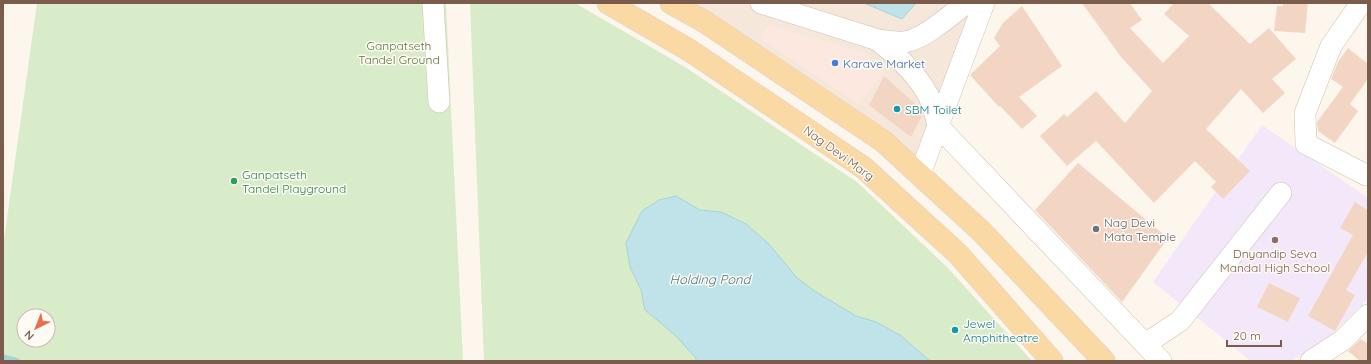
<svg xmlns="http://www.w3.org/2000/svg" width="1371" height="364" viewBox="0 0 1371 364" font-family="Quicksand,sans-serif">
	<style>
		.residential { fill: #f5e8da }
		.commercial { fill: #fde8e0 }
		.education { fill: #f3e8fa }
		.green { fill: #d8ecc9; fill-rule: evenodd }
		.water { fill: #bfe3e8; stroke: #a5d3da }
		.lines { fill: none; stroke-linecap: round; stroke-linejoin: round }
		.stream { stroke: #a5d3da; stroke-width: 5.5 }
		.building { fill: #f3d5c3 }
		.minor-casing { stroke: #d1beb0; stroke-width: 22 }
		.major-casing { stroke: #dad1cd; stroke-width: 23 }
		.minor { stroke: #fff; stroke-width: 21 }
		.major { stroke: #fbd9a5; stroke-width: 22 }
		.shop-dot { fill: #3f7fe0; stroke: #fffaf3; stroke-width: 1.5 }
		.culture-dot { fill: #0f9aa8; stroke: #fffaf3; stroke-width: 1.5 }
		.leisure-dot { fill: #2e9e5b; stroke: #fffaf3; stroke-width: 1.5 }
		.worship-dot { fill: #6b7280; stroke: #fffaf3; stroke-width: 1.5 }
		.education-dot { fill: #8d6e63; stroke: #fffaf3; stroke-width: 1.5 }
		.labels { text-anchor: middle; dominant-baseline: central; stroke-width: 3; stroke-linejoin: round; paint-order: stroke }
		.park-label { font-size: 12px; fill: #537a41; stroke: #fffaf3 }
		.shop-label { font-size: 12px; fill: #366cbe; stroke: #fffaf3; text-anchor: start }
		.culture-label { font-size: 12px; fill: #0d838f; stroke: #fffaf3; text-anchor: start }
		.street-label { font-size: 12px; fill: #7a5c4d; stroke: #fffaf3 }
		.leisure-label { font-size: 12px; fill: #27864d; stroke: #fffaf3; text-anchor: start }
		.worship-label { font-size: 12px; fill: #5b616d; stroke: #fffaf3; text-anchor: start }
		.education-label { font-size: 12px; fill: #785e54; stroke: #fffaf3 }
		.water-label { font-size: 13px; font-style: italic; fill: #437c86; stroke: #fffaf3 }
	</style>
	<rect width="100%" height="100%" fill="#fdf6ec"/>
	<path class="residential" d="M671 3H984L923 165Z"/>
	<path class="commercial" d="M767 25 865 53 883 73 858 104 761 39Z"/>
	<path class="education" d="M1262 125 1368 198V299L1331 335 1292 361H1251L1153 282Z"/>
	<g class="green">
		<path d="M37 3H446L463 361H3V247ZM24 316H48V340H24Z"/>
		<path d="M470 3H575L685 67 857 182 947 267 1032 361H484Z"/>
	</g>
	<g class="water">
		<path d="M864 3H916L902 19Z"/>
		<path d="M676 196 700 210 721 212 746 224 769 244 797 278 816 292 856 316 876 322 900 335 930 361H696V358L675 335 645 310 641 290 630 267 626 243 642 211 659 200Z"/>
	</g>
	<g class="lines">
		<path class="stream" d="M3 357 17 361"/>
	</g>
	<g class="building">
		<path d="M1082 3H1130L1142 20 1130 28 1163 63 1189 36 1164 14 1174 3H1208L1250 44 1269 28 1296 59 1272 79 1285 93 1263 113 1241 89 1206 129 1250 171 1223 199 1211 187 1216 182 1195 161 1154 203 1096 141 1067 166 1040 136 1064 114 1067 117 1096 91 1125 123 1152 91 1121 57Z"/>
		<path d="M1283 3H1308L1305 33 1274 31 1277 6H1283Z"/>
		<path d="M1022 6 1062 66 1019 97 1037 116 1022 129 1000 106 999 107 970 75 1000 46 994 38 1003 23Z"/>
		<path d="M1348 48 1368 64V79L1350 104 1358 111 1335 143 1318 131 1317 122 1343 87 1331 79 1338 62Z"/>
		<path d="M884 76 921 109 923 114 911 137 869 105Z"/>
		<path d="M1078 163 1168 238 1122 302 1035 210Z"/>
		<path d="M1355 202 1367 210 1368 209V252L1346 290 1355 295 1335 331 1308 316 1353 235 1340 228Z"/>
		<path d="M1269 283 1300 298 1288 322 1257 307Z"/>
		<path d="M1361 339 1368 344V361H1360L1348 351Z"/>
	</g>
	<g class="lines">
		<defs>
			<g id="minor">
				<path d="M433 3 439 102"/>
				<path d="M761 3 878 40C888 41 899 44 909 41 929 35 950 15 967 3"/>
				<path d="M1361 3 1331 46 1305 113 1306 144 1366 175"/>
				<path d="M878 40C898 57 923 79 932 104 935 111 936 119 938 126L1161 361"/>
				<path d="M920 174 984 3"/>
				<path d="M1145 344 1180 321 1281 193"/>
				<path d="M1311 361 1343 340 1368 315"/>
			</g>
			<g id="major">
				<path d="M608 3 689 50 864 168 958 254 1052 361"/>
				<path d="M671 3 705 22 883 141 982 232 1104 361"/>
			</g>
		</defs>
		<use href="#minor" class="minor-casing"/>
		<use href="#major" class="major-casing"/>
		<use href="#minor" class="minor"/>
		<use href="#major" class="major"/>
	</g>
	<circle class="shop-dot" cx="835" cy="63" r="4"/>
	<g class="culture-dot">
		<circle cx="897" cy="109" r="4"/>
		<circle cx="955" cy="330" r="4"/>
	</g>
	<circle class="leisure-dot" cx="234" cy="181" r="4"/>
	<circle class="worship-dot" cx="1096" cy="229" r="4"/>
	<circle class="education-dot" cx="1275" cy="240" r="4"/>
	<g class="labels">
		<g class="park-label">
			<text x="399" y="45">Ganpatseth<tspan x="399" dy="14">Tandel Ground</tspan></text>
		</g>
		<g class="shop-label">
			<text x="843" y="63">Karave Market</text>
		</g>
		<g class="culture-label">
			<text x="905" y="109">SBM Toilet</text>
			<text x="963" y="323">Jewel<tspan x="963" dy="14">Amphitheatre</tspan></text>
		</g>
		<g class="street-label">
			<text transform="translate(839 153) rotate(36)">Nag Devi Marg</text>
		</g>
		<g class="leisure-label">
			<text x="242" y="174">Ganpatseth<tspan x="242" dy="14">Tandel Playground</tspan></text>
		</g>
		<g class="worship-label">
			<text x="1104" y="222">Nag Devi<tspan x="1104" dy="14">Mata Temple</tspan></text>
		</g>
		<g class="education-label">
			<text x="1275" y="253">Dnyandip Seva<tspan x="1275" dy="14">Mandal High School</tspan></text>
		</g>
		<g class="water-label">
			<text x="710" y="279">Holding Pond</text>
		</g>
	</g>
	<rect width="1371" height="364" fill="none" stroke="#7a5c4d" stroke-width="8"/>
	<g transform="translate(36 328) rotate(223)"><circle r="19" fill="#fffaf3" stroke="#cabbb1"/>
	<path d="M0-3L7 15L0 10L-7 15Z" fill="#e76f51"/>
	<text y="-6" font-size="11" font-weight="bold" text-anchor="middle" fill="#7a5c4d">N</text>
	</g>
	<path d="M1227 340v6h54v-6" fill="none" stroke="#7a5c4d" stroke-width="2"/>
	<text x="1233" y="340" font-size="12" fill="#7a5c4d" stroke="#fffaf3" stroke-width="3" paint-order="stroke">20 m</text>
</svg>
